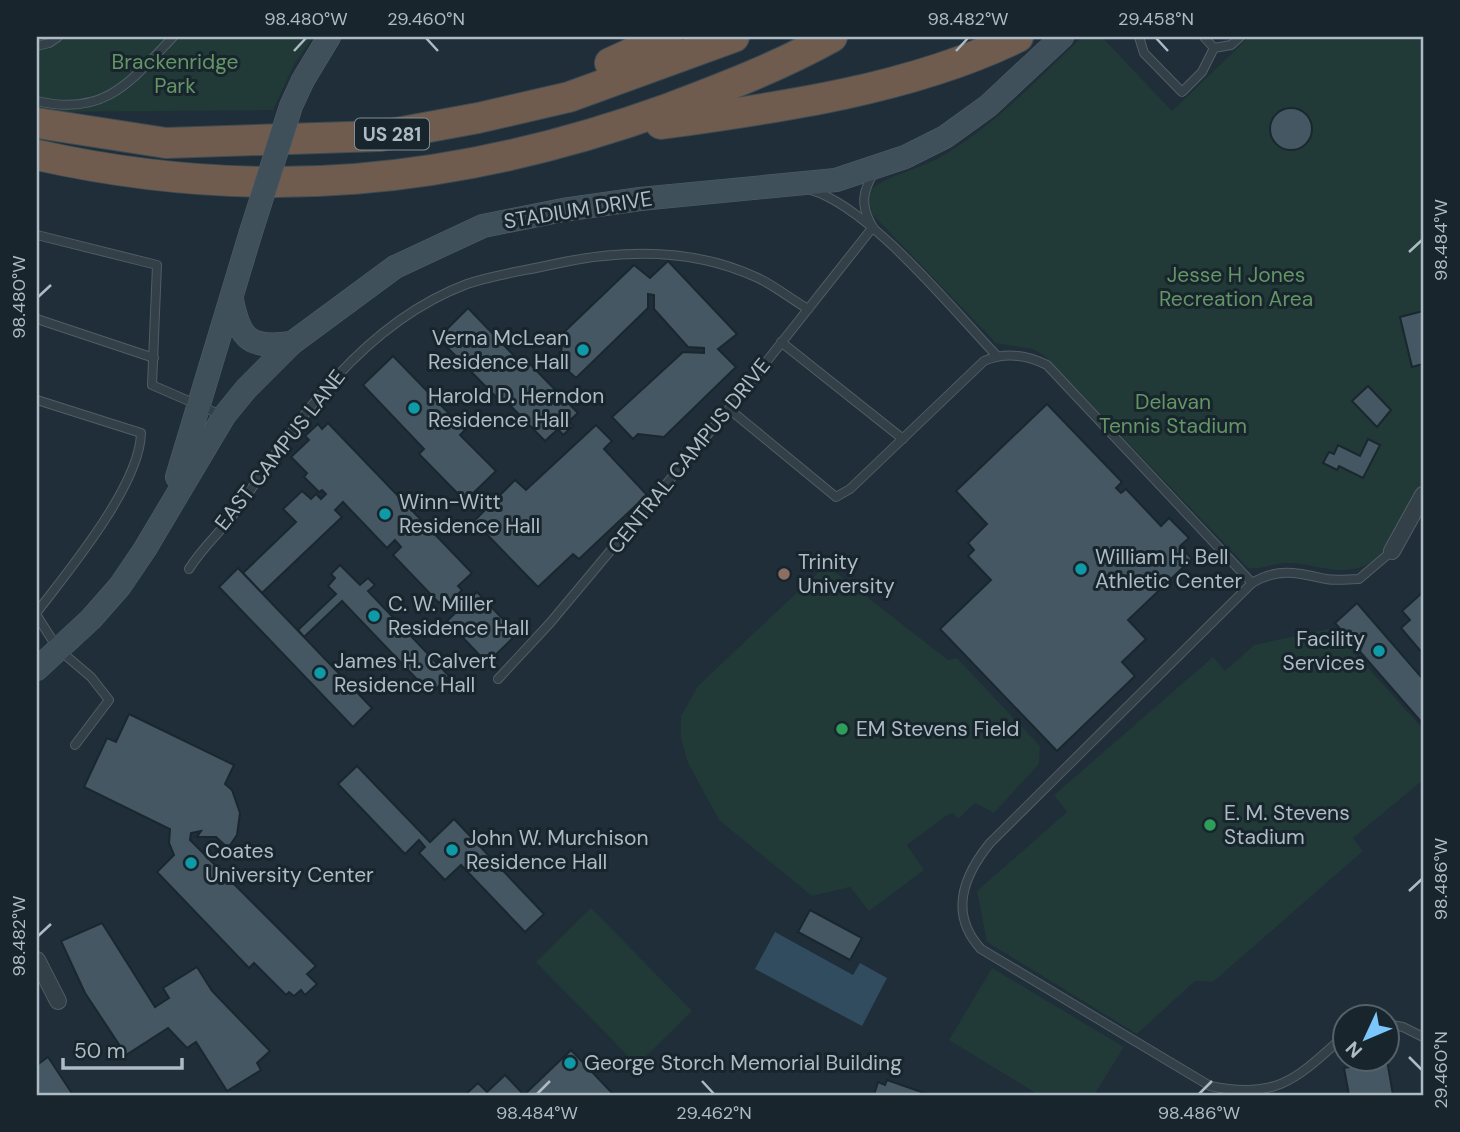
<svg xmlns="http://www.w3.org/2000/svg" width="1460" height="1132" viewBox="0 0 1460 1132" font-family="'DM Sans',sans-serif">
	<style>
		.green { fill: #213937 }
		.water { fill: #304c5e }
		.building { fill: #455762; stroke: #1a272f; stroke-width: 2 }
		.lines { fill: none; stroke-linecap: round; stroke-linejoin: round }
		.service-casing { stroke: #505e66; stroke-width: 10 }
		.minor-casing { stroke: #505e66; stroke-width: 18 }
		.secondary-casing { stroke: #505e66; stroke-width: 24 }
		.motorway-casing { stroke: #3d4b53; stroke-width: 32 }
		.service { stroke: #334048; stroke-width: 8 }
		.minor { stroke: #334048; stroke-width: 16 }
		.secondary { stroke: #40505b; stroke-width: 23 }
		.motorway { stroke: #6f5c4f; stroke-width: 30 }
		.secondary-bridge-casing { stroke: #505e66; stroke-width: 24; stroke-linecap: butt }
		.secondary-bridge { stroke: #40505b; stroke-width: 23 }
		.ticks { fill: none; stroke: #adbbc5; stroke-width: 2.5 }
		.culture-dot { fill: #0f9aa8; stroke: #18252d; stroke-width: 2.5 }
		.education-dot { fill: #8d6e63; stroke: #18252d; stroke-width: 2.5 }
		.leisure-dot { fill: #2e9e5b; stroke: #18252d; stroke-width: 2.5 }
		.labels { text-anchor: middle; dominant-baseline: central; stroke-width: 6; stroke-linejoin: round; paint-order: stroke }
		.shield { fill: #18252d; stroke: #808e97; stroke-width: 2 }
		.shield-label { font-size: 19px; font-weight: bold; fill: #adbbc5 }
		.park-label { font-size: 21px; fill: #649665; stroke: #18252d }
		.street-label { font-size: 21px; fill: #adbbc5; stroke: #18252d }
		.poi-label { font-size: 21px; fill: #adbbc5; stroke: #18252d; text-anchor: start }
		.neatline { fill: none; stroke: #adbbc5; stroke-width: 2.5 }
		.ticks-label { font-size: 18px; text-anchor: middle; fill: #adbbc5 }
	</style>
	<rect width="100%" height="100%" fill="#1f2e38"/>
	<g class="green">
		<path d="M37 37H313L294 65 273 110 53 112 37 107Z"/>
		<path d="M1082 37H1102L1172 111 1249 37H1423V480C1405 517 1393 569 1343 570 1325 570 1308 564 1290 563 1275 562 1261 571 1248 568L1044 355 1032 349 996 343 872 214 868 197 871 189C889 175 923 168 944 155 996 124 1038 79 1082 37Z"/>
		<path d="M826 565 948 660 957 658 1040 746 1039 764 994 813 975 803 958 819 953 813 946 816 907 845 924 870 869 911 850 887 812 896 719 820 688 763 681 739V716L698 686Z"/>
		<path d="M1332 628 1423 729V780L1353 838 1363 851 1213 982 1195 981 1137 1034 987 942 977 891 1067 812 1054 795 1213 657 1225 671 1254 645Z"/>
		<path d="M591 908 692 1011 637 1065 536 962Z"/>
		<path d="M992 968 1124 1047 1094 1095H1039L949 1040Z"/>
	</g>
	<path class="water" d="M775 932 853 975 860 963 887 978 862 1026 755 969Z"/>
	<g class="building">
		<circle cx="1291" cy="129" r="21"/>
		<path d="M668 261 737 334 718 349 736 367 664 437 638 434 633 439 612 417 683 352 704 353V348L688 347 654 309V295L648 294V308L576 378 555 359 561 354 563 333 634 265 650 278Z"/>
		<path d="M468 308 521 363 525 359 578 413 569 421 573 426 563 435 558 429 545 441 504 399 501 402 438 338Z"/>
		<path d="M1423 311V364L1412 367 1400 317Z"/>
		<path d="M393 356 465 430 460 435 496 471 465 501 419 454 424 449 363 385Z"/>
		<path d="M1368 386 1391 410 1377 427 1352 401Z"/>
		<path d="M1047 404 1122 482 1116 488 1121 493 1126 489 1161 526 1169 518 1189 538 1180 546 1192 559 1128 620 1146 639 1122 662 1135 676 1057 751 940 629 991 580 968 556 974 550 968 543 987 524 956 491Z"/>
		<path d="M328 423 472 573 458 586 462 590 450 602 445 597 439 603 393 555 401 547 395 540 387 548 343 502 335 510 342 517 262 593 243 573 296 522 283 509 302 491 311 499 316 494 321 499 326 494 322 490 319 492 304 477 307 473 291 457 309 440 305 436 318 424 322 429Z"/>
		<path d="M596 425 612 441 604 449 647 495 579 559 573 554 538 587 474 521 515 480 526 490Z"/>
		<path d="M1368 439 1380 445 1363 478 1339 466 1337 470 1323 463 1329 452 1334 454 1338 445 1360 456Z"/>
		<path d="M340 565 360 585 368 578 375 585 368 591 449 676 431 694 342 601 304 637 298 630 336 594 328 586 335 578 331 574Z"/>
		<path d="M238 568 372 708 353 727 219 587Z"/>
		<path d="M477 592 517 634 487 663 447 621Z"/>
		<path d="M1423 592V654L1401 628 1410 620 1402 611Z"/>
		<path d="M1357 603 1423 679V724L1335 623Z"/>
		<path d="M129 714 234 765 225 784 232 790 240 813 237 835 228 848 216 837H197L201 831 191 833 190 840 316 966 307 974 317 984 305 995 301 990 294 996 289 992 286 995 254 963 249 968 157 872 174 855 169 843 170 829 84 787 107 738 116 742Z"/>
		<path d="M357 766 430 842 454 819 544 914 525 932 461 865 445 880 419 853 425 847 419 840 405 854 338 784Z"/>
		<path d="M810 910 862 938 850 960 798 932Z"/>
		<path d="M102 923 155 1007 169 998 163 988 197 967 212 991 270 1051 257 1063 261 1070 227 1091 196 1042 187 1048 168 1028 126 1055 85 993 61 941Z"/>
		<path d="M571 1050 614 1095H465L478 1083 487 1092 505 1075 524 1095Z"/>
		<path d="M48 1057 73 1095H37V1065Z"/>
		<path d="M1360 1058H1369L1370 1063 1387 1060 1393 1095H1349L1344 1068 1361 1065Z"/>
		<path d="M887 1080 930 1095H874L878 1082 885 1085Z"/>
	</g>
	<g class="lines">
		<defs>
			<g id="service">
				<path d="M1139 37 1144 53 1182 92 1202 72 1214 48 1231 45 1240 37"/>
				<path d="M1204 37 1214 48"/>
				<path d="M37 46 49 43 58 37"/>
				<path d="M37 101C105 117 130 82 173 37"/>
				<path d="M811 190C871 208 952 309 997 356"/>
				<path d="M871 224C860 204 863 191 874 172"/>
				<path d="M37 235 157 265 152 385 221 415"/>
				<path d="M37 319 154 358"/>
				<path d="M781 342 903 439"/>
				<path d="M37 400 141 433C140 485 69 570 37 612"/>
				<path d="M729 409 836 497 850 489 984 361C1005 352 1027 355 1047 365L1252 583"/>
				<path d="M189 569C204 545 225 528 239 507 298 419 363 323 467 284 493 275 523 271 550 265 619 249 692 247 758 278 775 286 791 299 808 309"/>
				<path d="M37 616 58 649 91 677 109 700 75 745"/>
				<path d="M498 679 550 623 729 409 873 227"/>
				<path d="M1386 1024 1403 1027 1423 1037"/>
				<path d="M1344 1036C1297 1078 1278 1100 1210 1086L981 949C948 913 964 875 990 843L1252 583C1278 567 1299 573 1326 579 1337 581 1349 579 1359 579L1392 551"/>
			</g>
			<g id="minor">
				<path d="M1392 551 1423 495"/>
				<path d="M37 960 58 1001"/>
			</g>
			<g id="secondary">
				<path d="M303 80 329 37"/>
				<path d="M232 300C240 340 250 349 292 343"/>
				<path d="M177 477 250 235"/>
				<path d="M37 669 91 619 120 586 145 549 224 416 246 389 292 343 395 267 483 226 563 210 640 199 836 180 905 157 945 137 988 106 1062 37"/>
			</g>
			<g id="motorway">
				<path d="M610 63 667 37"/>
				<path d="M37 123 166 143 380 136 478 118 569 97 734 37"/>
				<path d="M661 124C778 108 912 89 1018 37"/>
				<path d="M37 155C257 204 456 185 667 109 723 88 780 66 832 37"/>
			</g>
		</defs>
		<use href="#service" class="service-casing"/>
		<use href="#minor" class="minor-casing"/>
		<use href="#secondary" class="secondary-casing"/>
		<use href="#motorway" class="motorway-casing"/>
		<use href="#service" class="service"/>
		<use href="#minor" class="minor"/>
		<use href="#secondary" class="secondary"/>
		<use href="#motorway" class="motorway"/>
		<defs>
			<path id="secondary-bridge" d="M250 235 291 106 303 80"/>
		</defs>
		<use href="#secondary-bridge" class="secondary-bridge-casing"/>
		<use href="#secondary-bridge" class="secondary-bridge"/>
	</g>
	<path class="ticks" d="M426 38 438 51M1156 38 1168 51M294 51 306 38M956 51 968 38M1409 252 1422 240M38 297 51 285M1409 891 1422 879M38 936 51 924M1409 1057 1422 1070M702 1081 714 1094M537 1094 550 1081M1199 1094 1212 1081"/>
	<g class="culture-dot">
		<circle cx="583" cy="350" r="7"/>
		<circle cx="414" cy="408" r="7"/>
		<circle cx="385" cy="514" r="7"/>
		<circle cx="1081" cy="569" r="7"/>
		<circle cx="374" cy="616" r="7"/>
		<circle cx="1379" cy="651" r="7"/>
		<circle cx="320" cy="673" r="7"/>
		<circle cx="452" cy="850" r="7"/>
		<circle cx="191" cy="863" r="7"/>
		<circle cx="570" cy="1063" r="7"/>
	</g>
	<circle class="education-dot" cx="784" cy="574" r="7"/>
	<g class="leisure-dot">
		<circle cx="842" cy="729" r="7"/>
		<circle cx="1210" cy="825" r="7"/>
	</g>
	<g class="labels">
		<rect class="shield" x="355" y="118.5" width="74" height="31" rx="5"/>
		<g class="shield-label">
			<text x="392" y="134">US 281</text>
		</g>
		<g class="park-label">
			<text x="175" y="62">Brackenridge<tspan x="175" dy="24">Park</tspan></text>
			<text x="1236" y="275">Jesse H Jones<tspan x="1236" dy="24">Recreation Area</tspan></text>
			<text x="1173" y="402">Delavan<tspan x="1173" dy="24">Tennis Stadium</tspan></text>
		</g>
		<g class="street-label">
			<text transform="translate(578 210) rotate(-9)">STADIUM DRIVE</text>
			<text transform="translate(280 450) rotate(-52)">EAST CAMPUS LANE</text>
			<text transform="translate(689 456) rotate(-51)">CENTRAL CAMPUS DRIVE</text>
		</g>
		<g class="poi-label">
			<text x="569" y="338" text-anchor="end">Verna McLean<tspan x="569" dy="24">Residence Hall</tspan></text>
			<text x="428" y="396">Harold D. Herndon<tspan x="428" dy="24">Residence Hall</tspan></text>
			<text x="399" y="502">Winn-Witt<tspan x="399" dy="24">Residence Hall</tspan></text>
			<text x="1095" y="557">William H. Bell<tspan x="1095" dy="24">Athletic Center</tspan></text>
			<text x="798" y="562">Trinity<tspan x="798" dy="24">University</tspan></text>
			<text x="388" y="604">C. W. Miller<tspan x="388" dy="24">Residence Hall</tspan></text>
			<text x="1365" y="639" text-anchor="end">Facility<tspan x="1365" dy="24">Services</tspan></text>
			<text x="334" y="661">James H. Calvert<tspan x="334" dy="24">Residence Hall</tspan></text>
			<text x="856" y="729">EM Stevens Field</text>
			<text x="1224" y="813">E. M. Stevens<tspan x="1224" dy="24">Stadium</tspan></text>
			<text x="466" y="838">John W. Murchison<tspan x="466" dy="24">Residence Hall</tspan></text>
			<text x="205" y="851">Coates<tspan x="205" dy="24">University Center</tspan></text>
			<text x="584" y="1063">George Storch Memorial Building</text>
		</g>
	</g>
	<rect width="1460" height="1132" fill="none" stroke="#18252d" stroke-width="77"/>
	<g transform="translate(1366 1038) rotate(226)"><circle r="33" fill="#18252d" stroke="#54616a" stroke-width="2"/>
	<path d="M0-5L12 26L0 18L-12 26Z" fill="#7bc6fb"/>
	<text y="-10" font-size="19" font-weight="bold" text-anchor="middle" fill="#adbbc5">N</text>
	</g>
	<path d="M63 1058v10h119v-10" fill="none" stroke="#adbbc5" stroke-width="3.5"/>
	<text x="74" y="1058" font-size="21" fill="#adbbc5" stroke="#18252d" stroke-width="5" paint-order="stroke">50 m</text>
	<rect x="38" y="38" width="1384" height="1056" class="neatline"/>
	<g class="ticks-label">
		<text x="306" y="25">98.480°W</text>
		<text x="426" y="25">29.460°N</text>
		<text x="968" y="25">98.482°W</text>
		<text x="1156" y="25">29.458°N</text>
		<text transform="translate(1441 240) rotate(-90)" y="6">98.484°W</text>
		<text transform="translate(19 297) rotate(-90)" y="6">98.480°W</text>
		<text transform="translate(1441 879) rotate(-90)" y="6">98.486°W</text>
		<text transform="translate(19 936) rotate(-90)" y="6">98.482°W</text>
		<text transform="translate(1441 1070) rotate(-90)" y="6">29.460°N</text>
		<text x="537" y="1119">98.484°W</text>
		<text x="714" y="1119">29.462°N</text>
		<text x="1199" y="1119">98.486°W</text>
	</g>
</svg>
